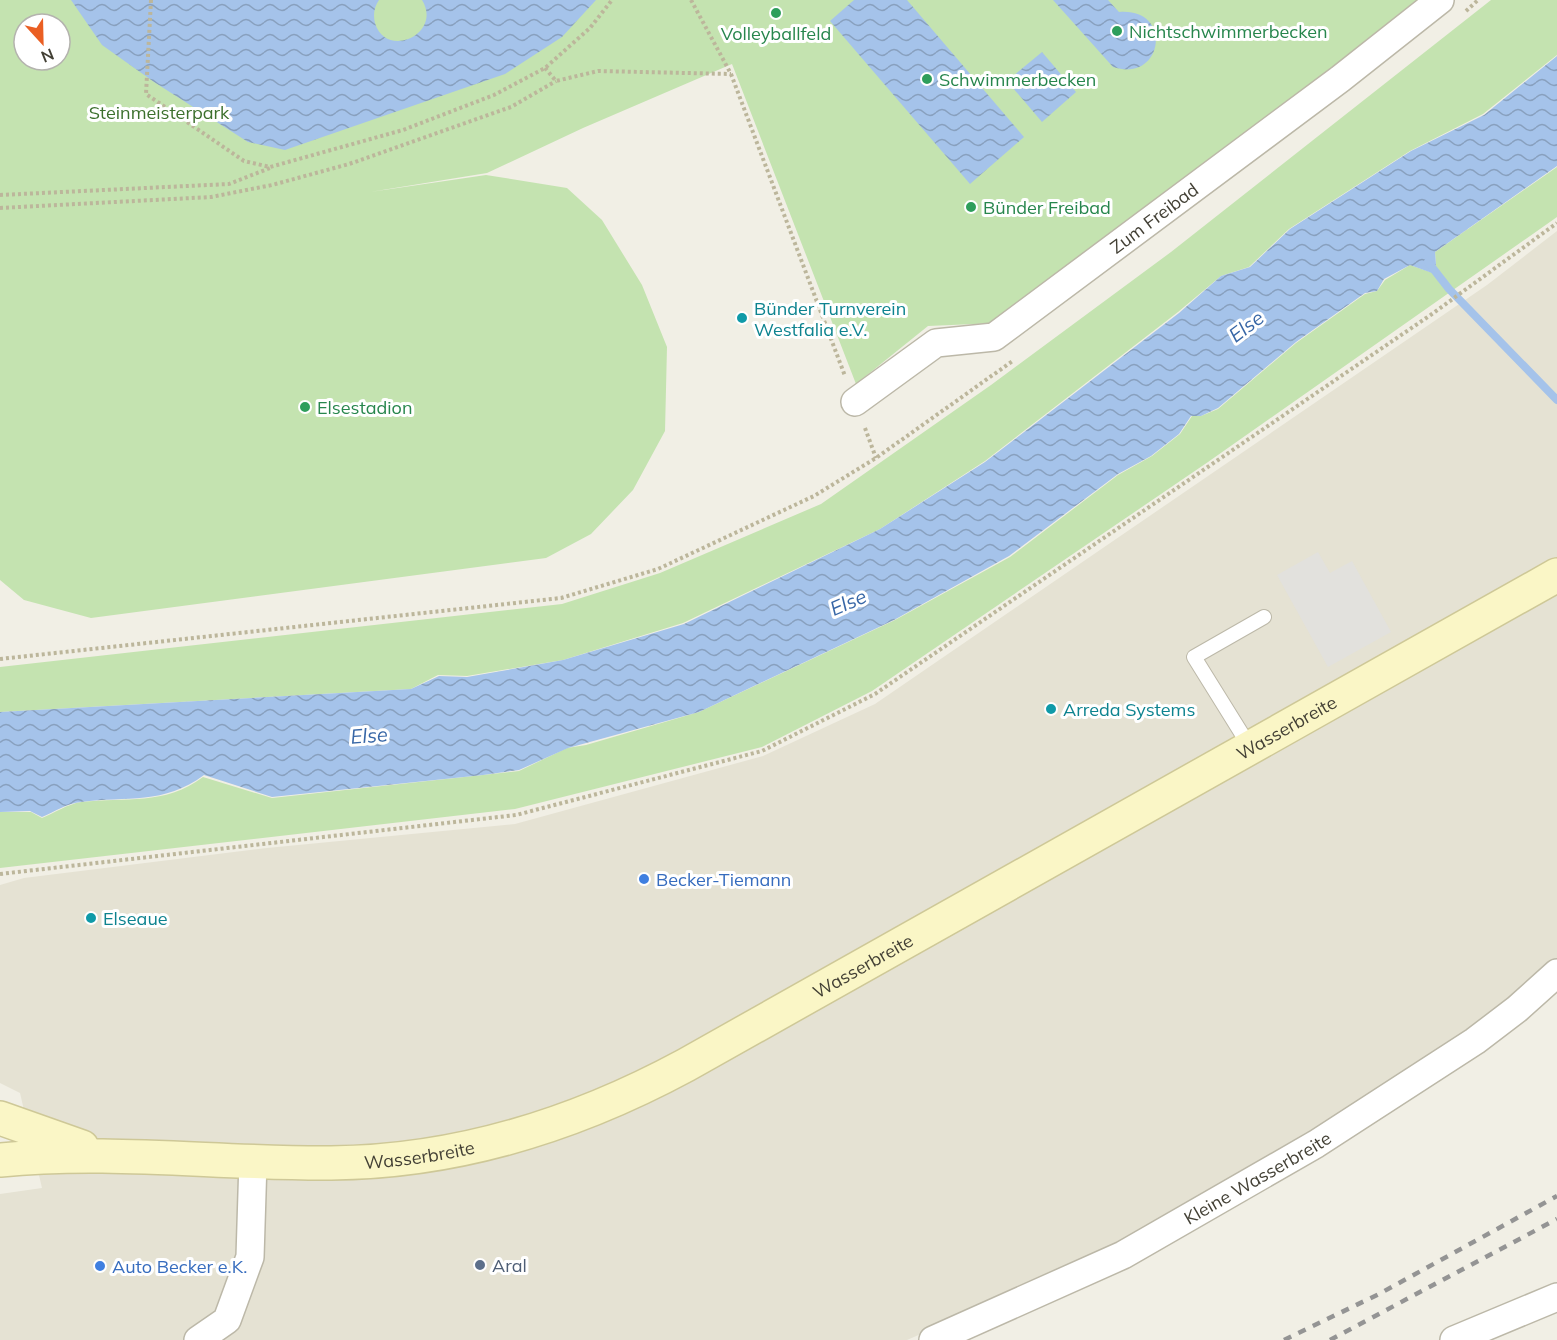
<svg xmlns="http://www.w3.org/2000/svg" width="1557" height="1340" viewBox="0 0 1557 1340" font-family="Mulish,sans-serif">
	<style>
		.residential { fill: #e5e2d3 }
		.green { fill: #c4e3b0; fill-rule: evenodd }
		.parking { fill: #e2e1dd }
		.water { fill: url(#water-waves) }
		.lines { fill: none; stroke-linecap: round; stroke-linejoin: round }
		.stream { stroke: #a5c3ea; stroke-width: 8 }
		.service-casing { stroke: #bcb8a8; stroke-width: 16 }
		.minor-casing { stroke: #bcb8a8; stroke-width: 30 }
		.secondary-casing { stroke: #cec897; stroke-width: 36 }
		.path { stroke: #bcb69b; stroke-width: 4; stroke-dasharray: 3 3; stroke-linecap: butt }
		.service { stroke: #fff; stroke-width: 14 }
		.minor { stroke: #fff; stroke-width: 27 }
		.secondary { stroke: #faf6c6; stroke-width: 33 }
		.rail { stroke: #949494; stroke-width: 4.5; stroke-dasharray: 8 8; stroke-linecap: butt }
		.leisure-dot { fill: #2e9e5b; stroke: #fff; stroke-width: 2 }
		.culture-dot { fill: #0f9aa8; stroke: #fff; stroke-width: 2 }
		.shop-dot { fill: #3f7fe0; stroke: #fff; stroke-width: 2 }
		.service-dot { fill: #5c6f8a; stroke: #fff; stroke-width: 2 }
		.labels { text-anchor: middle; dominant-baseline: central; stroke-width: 6; stroke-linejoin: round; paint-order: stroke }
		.leisure-label { font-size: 18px; fill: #27864d; stroke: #fff; text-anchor: start }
		.park-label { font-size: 18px; fill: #3c702d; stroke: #fff }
		.street-label { font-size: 18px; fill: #434035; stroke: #fff }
		.culture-label { font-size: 18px; fill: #0d838f; stroke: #fff; text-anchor: start }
		.shop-label { font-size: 18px; fill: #366cbe; stroke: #fff; text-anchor: start }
		.service-label { font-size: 18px; fill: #4e5e75; stroke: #fff; text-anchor: start }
		.water-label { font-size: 20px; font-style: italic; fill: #3766a6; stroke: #fff }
	</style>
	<defs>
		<pattern id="water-waves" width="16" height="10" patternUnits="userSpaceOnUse" patternTransform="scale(1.5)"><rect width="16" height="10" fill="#a5c3ea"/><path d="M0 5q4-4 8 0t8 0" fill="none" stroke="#88a0be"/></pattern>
	</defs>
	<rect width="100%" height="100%" fill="#f1efe5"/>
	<path class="residential" d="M1557 231V964L1424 1065 1121 1248 907 1340H0V1194L42 1188 20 1093 0 1083V885L24 878 267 848 515 824 763 756 875 704 1487 285Z"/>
	<g class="green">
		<path d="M0 0H1424L998 323 928 326 856 384 732 64 583 128 487 173 370 192 486 175 567 188 602 220 642 285 667 347 665 431 633 490 591 534 546 558 91 618 24 600 0 580ZM24 24H60V60H24Z"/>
		<path d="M1491 0H1557V55L1483 114 1410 151 1289 229 1249 267 1221 276 1178 312 985 461 880 529 683 623 563 660 467 676 438 675 411 689 0 712V667L562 604 660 573 821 504 991 385 1171 252Z"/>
		<path d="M1557 167V217L1208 462 872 691 762 747 515 809 0 868V812H31L42 818C54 813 68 804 81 802 126 797 164 806 203 777L272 798 519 771 567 748 586 745 699 712 895 620 1010 557 1118 475 1152 456 1180 434 1192 416H1201L1218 409 1296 343 1365 294 1377 291 1385 280 1410 265 1433 273 1436 264 1435 252Z"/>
	</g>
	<path class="parking" d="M1318 552 1330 573 1352 561 1391 632 1328 667 1277 575Z"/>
	<g class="water">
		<path d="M71 0H379C374 7 373 15 375 23 386 60 443 34 422 0H596L562 37 505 74 285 150 248 142 154 82 102 45Z"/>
		<path d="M854 0H907L1024 137 970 184 830 21Z"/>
		<path d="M1053 0H1108L1119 12C1174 7 1164 84 1113 67Z"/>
		<path d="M1042 52 1076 92 1042 122 1007 81Z"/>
		<path d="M1557 56V166L1435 252 1436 264 1432 273 1410 265 1384 279 1377 291 1365 293 1296 342 1218 408 1201 416H1191L1179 434 1151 456 1118 474 1009 556 894 620 699 712 568 748 519 770 483 775 272 797 204 775C164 805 127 796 81 802 68 803 54 812 42 817L30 811 0 812V712L411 689 439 676 467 677 563 660 684 624 880 529 985 462 1179 313 1221 276 1250 267 1290 229 1411 151 1484 115Z"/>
	</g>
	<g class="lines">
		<path class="stream" d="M1428 262 1449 289 1557 400"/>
		<defs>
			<path id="service" d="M1250 747 1194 657 1264 617"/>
			<g id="minor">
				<path id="s1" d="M855 402 936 343 994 337 1340 79 1440 0"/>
				<path d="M198 1340 227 1320 250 1257 253 1161"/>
				<path id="s2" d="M933 1340 1123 1255 1316 1144 1475 1041 1517 1009 1557 973"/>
				<path d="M1454 1340 1557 1297"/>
			</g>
			<g id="secondary">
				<path d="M0 1118 82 1147"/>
				<path id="s3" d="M0 1160C111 1149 220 1164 331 1163 458 1162 575 1125 686 1065L1557 575"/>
			</g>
		</defs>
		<use href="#service" class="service-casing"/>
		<use href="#minor" class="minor-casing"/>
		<use href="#secondary" class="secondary-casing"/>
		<g class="path">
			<path d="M151 0 146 94 244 161 270 167 403 130 494 95 545 68 590 28 612 0"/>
			<path d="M691 0 731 74 845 376"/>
			<path d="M1466 11 1478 0"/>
			<path d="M545 68 556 81 598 71 731 74"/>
			<path d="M0 195 229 184 270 168"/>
			<path d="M0 208 211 197 272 185 349 164 511 107 556 81"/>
			<path d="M865 428 876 458"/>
			<path d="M0 659 561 598 658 569 814 496 876 458 1014 360"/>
			<path d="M0 874 516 815 762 751 875 694 1432 314 1557 223"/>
		</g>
		<use href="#service" class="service"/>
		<use href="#minor" class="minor"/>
		<use href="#secondary" class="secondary"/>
		<g class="rail">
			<path d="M1284 1340 1379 1294 1557 1196"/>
			<path d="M1330 1340 1557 1219"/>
		</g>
	</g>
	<g class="leisure-dot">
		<circle cx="776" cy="13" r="6"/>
		<circle cx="1117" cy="31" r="6"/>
		<circle cx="927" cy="79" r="6"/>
		<circle cx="971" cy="207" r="6"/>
		<circle cx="305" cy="407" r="6"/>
	</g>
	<g class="culture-dot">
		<circle cx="742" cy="318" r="6"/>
		<circle cx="1051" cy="709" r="6"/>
		<circle cx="91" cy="918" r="6"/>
	</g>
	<g class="shop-dot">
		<circle cx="644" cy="879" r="6"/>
		<circle cx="100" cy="1266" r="6"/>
	</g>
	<circle class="service-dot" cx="480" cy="1265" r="6"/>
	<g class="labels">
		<g class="leisure-label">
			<text x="1129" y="31">Nichtschwimmerbecken</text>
			<text x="776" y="33" text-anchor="middle">Volleyballfeld</text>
			<text x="939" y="79">Schwimmerbecken</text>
			<text x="983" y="207">Bünder Freibad</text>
			<text x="317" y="407">Elsestadion</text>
		</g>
		<g class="park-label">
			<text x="159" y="112">Steinmeisterpark</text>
		</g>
		<g class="street-label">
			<text stroke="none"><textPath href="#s1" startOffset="358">Zum Freibad</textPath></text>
			<text stroke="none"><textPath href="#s3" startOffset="1392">Wasserbreite</textPath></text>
			<text stroke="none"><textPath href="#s3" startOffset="906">Wasserbreite</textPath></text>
			<text stroke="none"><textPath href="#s3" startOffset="420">Wasserbreite</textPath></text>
			<text stroke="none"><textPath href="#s2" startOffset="363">Kleine Wasserbreite</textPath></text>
		</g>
		<g class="culture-label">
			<text x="754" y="308">Bünder Turnverein<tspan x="754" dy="21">Westfalia e.V.</tspan></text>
			<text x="1063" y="709">Arreda Systems</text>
			<text x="103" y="918">Elseaue</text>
		</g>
		<g class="shop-label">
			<text x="656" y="879">Becker-Tiemann</text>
			<text x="112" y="1266">Auto Becker e.K.</text>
		</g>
		<g class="service-label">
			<text x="492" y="1265">Aral</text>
		</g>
		<g class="water-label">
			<text transform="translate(1246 326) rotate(-37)">Else</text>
			<text transform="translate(848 602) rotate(-23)">Else</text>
			<text transform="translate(369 735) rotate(-4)">Else</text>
		</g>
	</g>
	<g transform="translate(42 42) rotate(158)"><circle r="28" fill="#ffffff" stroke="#b4b3ae" stroke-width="1.5"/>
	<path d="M0-4.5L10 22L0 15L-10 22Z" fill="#ea5f23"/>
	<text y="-9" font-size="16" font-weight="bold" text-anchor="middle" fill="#434035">N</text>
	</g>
</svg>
